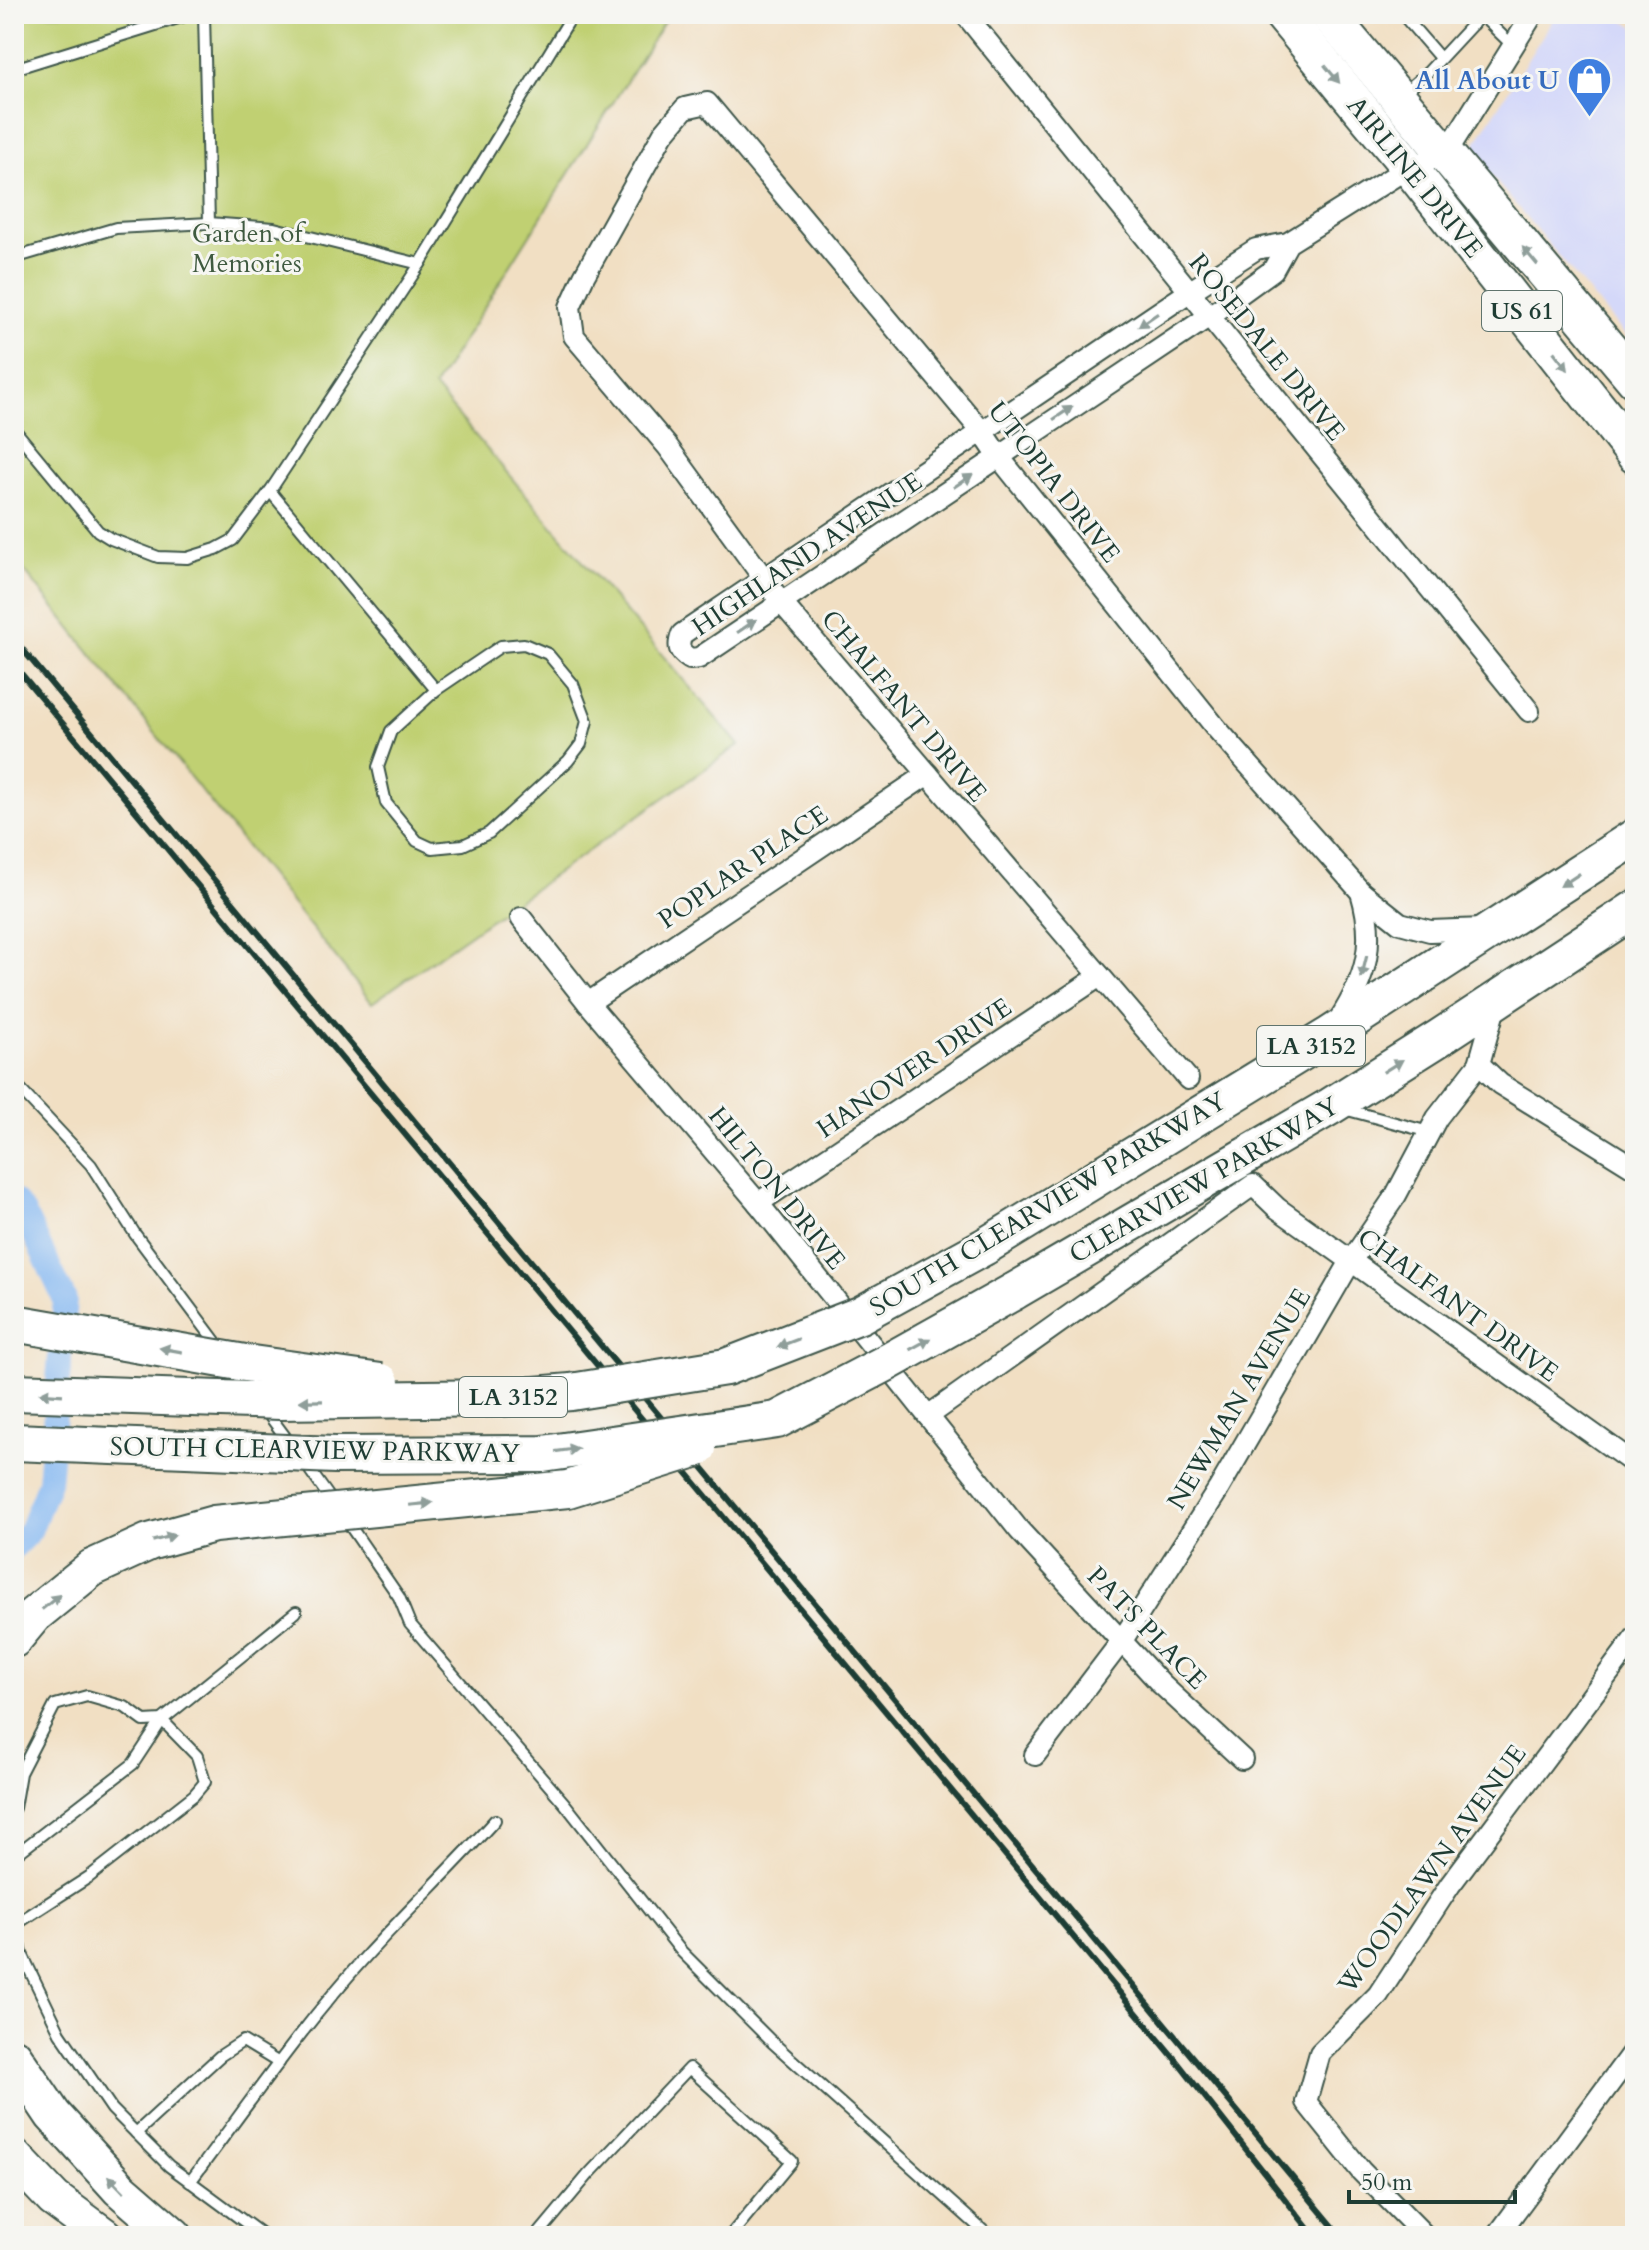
<svg xmlns="http://www.w3.org/2000/svg" width="1649" height="2250" viewBox="0 0 1649 2250" font-family="Cardo,serif">
	<style>
		.built { fill: #d4d8f9 }
		.green { fill: #c0d072; stroke: #708653; stroke-width: 2 }
		.lines { fill: none; stroke-linecap: round; stroke-linejoin: round }
		.canal { stroke: #85b8f2; stroke-width: 24 }
		.lane-casing { stroke: #3e5549; stroke-width: 14 }
		.street-casing { stroke: #3e5549; stroke-width: 24 }
		.highway-casing { stroke: #3e5549; stroke-width: 40 }
		.lane { stroke: #fff; stroke-width: 10 }
		.street { stroke: #fff; stroke-width: 20 }
		.highway { stroke: #fff; stroke-width: 36 }
		.rail { stroke: #1f3d34; stroke-width: 6 }
		.highway-bridge-casing { stroke: #3e5549; stroke-width: 40; stroke-linecap: butt }
		.highway-bridge { stroke: #fff; stroke-width: 36 }
		.oneway { fill: #8f9e9a }
		.labels { text-anchor: middle; dominant-baseline: central; stroke-width: 6; stroke-linejoin: round; paint-order: stroke }
		.shield { fill: #f6f6f2; stroke: #60746d; stroke-width: 2 }
		.shield-label { font-size: 24px; font-weight: bold; fill: #1f3d34 }
		.shop-label { font-size: 26px; font-weight: bold; fill: #366cbe; stroke: #f6f6f2; text-anchor: end }
		.street-label { font-size: 26px; fill: #1f3d34; stroke: #f6f6f2 }
		.park-label { font-size: 26px; fill: #3f5a40; stroke: #f6f6f2 }
	</style>
	<rect width="100%" height="100%" fill="#f6f6f2"/>
	<filter id="ink" filterUnits="userSpaceOnUse"><feTurbulence type="fractalNoise" baseFrequency=".0125" numOctaves="2"/><feDisplacementMap in="SourceGraphic" scale="16" xChannelSelector="R" yChannelSelector="G"/><feConvolveMatrix kernelMatrix="1 2 1 2 8 2 1 2 1" color-interpolation-filters="sRGB"/></filter>
	<filter id="wash" filterUnits="userSpaceOnUse"><feTurbulence type="fractalNoise" baseFrequency=".006" numOctaves="4" result="noise"/><feDisplacementMap in="SourceGraphic" scale="32" xChannelSelector="R" yChannelSelector="G"/><feGaussianBlur stdDeviation="1.8" result="paint"/><feColorMatrix in="noise" values="0 0 0 0 0 0 0 0 0 0 0 0 0 0 0 0 0 1.4 0 .05"/><feComposite in="paint" operator="in"/></filter>
	<g filter="url(#wash)">
		<rect width="100%" height="100%" fill="#f1dfc3"/>
		<path class="built" d="M1556 14H1614L1635 27V347L1480 162 1475 152V144Z"/>
		<path class="green" d="M14 14H669L434 387 739 745 372 1003 14 558Z"/>
		<g class="lines">
			<path class="canal" d="M14 1201 24 1213 65 1300 49 1482 30 1531 14 1547"/>
		</g>
	</g>
	<g filter="url(#ink)">
		<g class="lines">
			<defs>
				<g id="lane">
					<path d="M204 14 209 223"/>
					<path d="M1402 14 1440 58"/>
					<path d="M1464 14 1473 24"/>
					<path d="M1480 14 1513 46"/>
					<path d="M14 69 191 14"/>
					<path d="M1402 94 1429 71 1481 15"/>
					<path d="M14 258 116 228 209 223 274 228 420 264"/>
					<path d="M14 429 98 531 111 539 158 557 187 558 216 549 233 540 270 491 420 264 573 14"/>
					<path d="M270 491 436 690"/>
					<path d="M524 644 548 654 573 684 587 721 581 744 568 761 489 833 463 845 432 848 417 841 386 803 378 767 391 731 436 690 501 646Z"/>
					<path d="M14 1083 91 1165 135 1234 221 1349"/>
					<path d="M1344 1109 1429 1132"/>
					<path d="M266 1411 292 1446"/>
					<path d="M304 1462 334 1504"/>
					<path d="M344 1517 399 1597 410 1624 565 1804 681 1951 772 2042 989 2236"/>
					<path d="M14 1808 20 1773 55 1705 87 1696 125 1707 144 1721 162 1720 296 1612"/>
					<path d="M14 1856 133 1764 162 1720 197 1756 205 1782 194 1795 89 1877 16 1924"/>
					<path d="M14 1914 22 1954 60 2033 112 2109 169 2166 264 2236"/>
					<path d="M136 2133 220 2056 243 2041 279 2063"/>
					<path d="M190 2182C248 2105 303 2025 368 1954 409 1909 454 1866 495 1820"/>
					<path d="M537 2236 588 2175 689 2068 792 2161 730 2236"/>
				</g>
				<g id="street">
					<path d="M965 14 1529 711"/>
					<path d="M1288 243 1273 270 1208 317 699 658 690 659C679 652 677 647 682 634L1189 292 1256 249 1288 243 1409 167 1445 155 1533 14"/>
					<path d="M521 918 588 1003 758 1203 1019 1530 1161 1684 1242 1759"/>
					<path d="M1497 1000 1479 1064 1500 1084 1635 1168"/>
					<path d="M588 1003 928 774"/>
					<path d="M1339 1020C1367 977 1376 942 1361 892"/>
					<path d="M1188 1079 781 602 668 447 574 336 570 307 584 276 663 134 685 108 707 103 983 433 999 457 1217 729 1361 892 1400 923 1430 931 1484 929"/>
					<path d="M758 1203 1100 976"/>
					<path d="M928 1416 1253 1185 1277 1208 1635 1464"/>
					<path d="M1035 1755 1121 1642 1218 1490 1351 1261 1396 1195 1437 1118 1479 1064"/>
					<path d="M1425 2236 1361 2171 1306 2102 1320 2053 1378 1995 1450 1885 1635 1638"/>
					<path d="M1497 2236 1635 2049"/>
				</g>
				<g id="highway">
					<path d="M1282 14 1409 167 1635 455"/>
					<path d="M1328 14 1635 380"/>
					<path d="M984 1247 1330 1035 1635 837"/>
					<path d="M1013 1292 1331 1106 1439 1038 1635 909"/>
					<path d="M14 1639 34 1615 92 1568"/>
					<path d="M14 2057 53 2115 120 2189 174 2236"/>
					<path d="M14 2157 54 2199 104 2236"/>
				</g>
			</defs>
			<use href="#lane" class="lane-casing"/>
			<use href="#street" class="street-casing"/>
			<use href="#highway" class="highway-casing"/>
			<use href="#lane" class="lane"/>
			<use href="#street" class="street"/>
			<use href="#highway" class="highway"/>
			<g class="rail">
				<path d="M14 639 1341 2236"/>
				<path d="M14 665 1175 2059 1314 2236"/>
			</g>
			<defs>
				<g id="highway-bridge">
					<path d="M14 1323 245 1363 381 1382"/>
					<path d="M14 1392 280 1401 498 1398 571 1392 726 1367 860 1315 984 1247"/>
					<path d="M14 1442 335 1455 543 1454 777 1420 888 1362 1013 1292"/>
					<path d="M92 1568 149 1542 214 1524 568 1489 698 1448"/>
				</g>
			</defs>
			<use href="#highway-bridge" class="highway-bridge-casing"/>
			<use href="#highway-bridge" class="highway-bridge"/>
		</g>
		<defs><path id="oneway-solid" d="M-6-.8H1V-3.2L6.5 0L1 3.2V.8H-6Z" transform="scale(2)"/></defs>
		<g class="oneway">
			<use href="#oneway-solid" transform="translate(1332 74) rotate(50)"/>
			<use href="#oneway-solid" transform="translate(1530 256) rotate(-130)"/>
			<use href="#oneway-solid" transform="translate(1148 320) rotate(146)"/>
			<use href="#oneway-solid" transform="translate(1561 361) rotate(52)"/>
			<use href="#oneway-solid" transform="translate(1063 413) rotate(-34)"/>
			<use href="#oneway-solid" transform="translate(963 481) rotate(-34)"/>
			<use href="#oneway-solid" transform="translate(747 626) rotate(-34)"/>
			<use href="#oneway-solid" transform="translate(1570 880) rotate(147)"/>
			<use href="#oneway-solid" transform="translate(1364 967) rotate(104)"/>
			<use href="#oneway-solid" transform="translate(1393 1066) rotate(-32)"/>
			<use href="#oneway-solid" transform="translate(788 1343) rotate(159)"/>
			<use href="#oneway-solid" transform="translate(920 1344) rotate(-29)"/>
			<use href="#oneway-solid" transform="translate(171 1350) rotate(-170)"/>
			<use href="#oneway-solid" transform="translate(51 1394) rotate(-176)"/>
			<use href="#oneway-solid" transform="translate(311 1401) rotate(179)"/>
			<use href="#oneway-solid" transform="translate(567 1450) rotate(-8)"/>
			<use href="#oneway-solid" transform="translate(421 1504) rotate(-6)"/>
			<use href="#oneway-solid" transform="translate(164 1538) rotate(-15)"/>
			<use href="#oneway-solid" transform="translate(51 1602) rotate(-39)"/>
			<use href="#oneway-solid" transform="translate(116 2184) rotate(-134)"/>
		</g>
	</g>
	<defs>
		<symbol id="shop-pin" viewBox="-11 -11 22 30"><path d="M0 17L-7.5 6A9.5 9.5 0 1 1 7.5 6Z" fill="#3f7fe0" stroke="#f6f6f2"/><path d="M-5-2.5h2.3a2.7 3.5 0 0 1 5.4 0H5L5.5 6h-11ZM-1.5-2.5h3a1.5 2.3 0 0 0-3 0Z" fill="#fff"/></symbol>
	</defs>
	<g fill-rule="evenodd">
		<use href="#shop-pin" x="1564" y="54" width="51" height="69"/>
	</g>
	<g class="labels">
		<g class="shield">
			<rect x="1482" y="291" width="80" height="40" rx="6"/>
			<rect x="1257" y="1026" width="108" height="40" rx="6"/>
			<rect x="459" y="1377" width="108" height="40" rx="6"/>
		</g>
		<g class="shield-label">
			<text x="1522" y="311">US 61</text>
			<text x="1311" y="1046">LA 3152</text>
			<text x="513" y="1397">LA 3152</text>
		</g>
		<g class="shop-label">
			<text x="1559" y="80">All About U</text>
		</g>
		<g class="street-label">
			<text transform="translate(1415 177) rotate(51)">AIRLINE DRIVE</text>
			<text transform="translate(1267 347) rotate(51)">ROSEDALE DRIVE</text>
			<text transform="translate(1054 482) rotate(52)">UTOPIA DRIVE</text>
			<text transform="translate(807 554) rotate(-34)">HIGHLAND AVENUE</text>
			<text transform="translate(904 706) rotate(50)">CHALFANT DRIVE</text>
			<text transform="translate(743 867) rotate(-34)">POPLAR PLACE</text>
			<text transform="translate(914 1068) rotate(-34)">HANOVER DRIVE</text>
			<text transform="translate(1204 1180) rotate(-30)">CLEARVIEW PARKWAY</text>
			<text transform="translate(777 1188) rotate(51)">HILTON DRIVE</text>
			<text transform="translate(1048 1204) rotate(-31)">SOUTH CLEARVIEW PARKWAY</text>
			<text transform="translate(1458 1305) rotate(36)">CHALFANT DRIVE</text>
			<text transform="translate(1239 1399) rotate(-59)">NEWMAN AVENUE</text>
			<text transform="translate(315 1450) rotate(1)">SOUTH CLEARVIEW PARKWAY</text>
			<text transform="translate(1147 1628) rotate(46)">PATS PLACE</text>
			<text transform="translate(1432 1869) rotate(-54)">WOODLAWN AVENUE</text>
		</g>
		<g class="park-label">
			<text x="247" y="233">Garden of<tspan x="247" dy="30">Memories</tspan></text>
		</g>
	</g>
	<rect width="1649" height="2250" fill="none" stroke="#f6f6f2" stroke-width="48"/>
	<path d="M1349 2190v12h166v-12" fill="none" stroke="#1f3d34" stroke-width="4"/>
	<text x="1361" y="2190" font-size="24" fill="#1f3d34" stroke="#f6f6f2" stroke-width="6" paint-order="stroke">50 m</text>
</svg>
